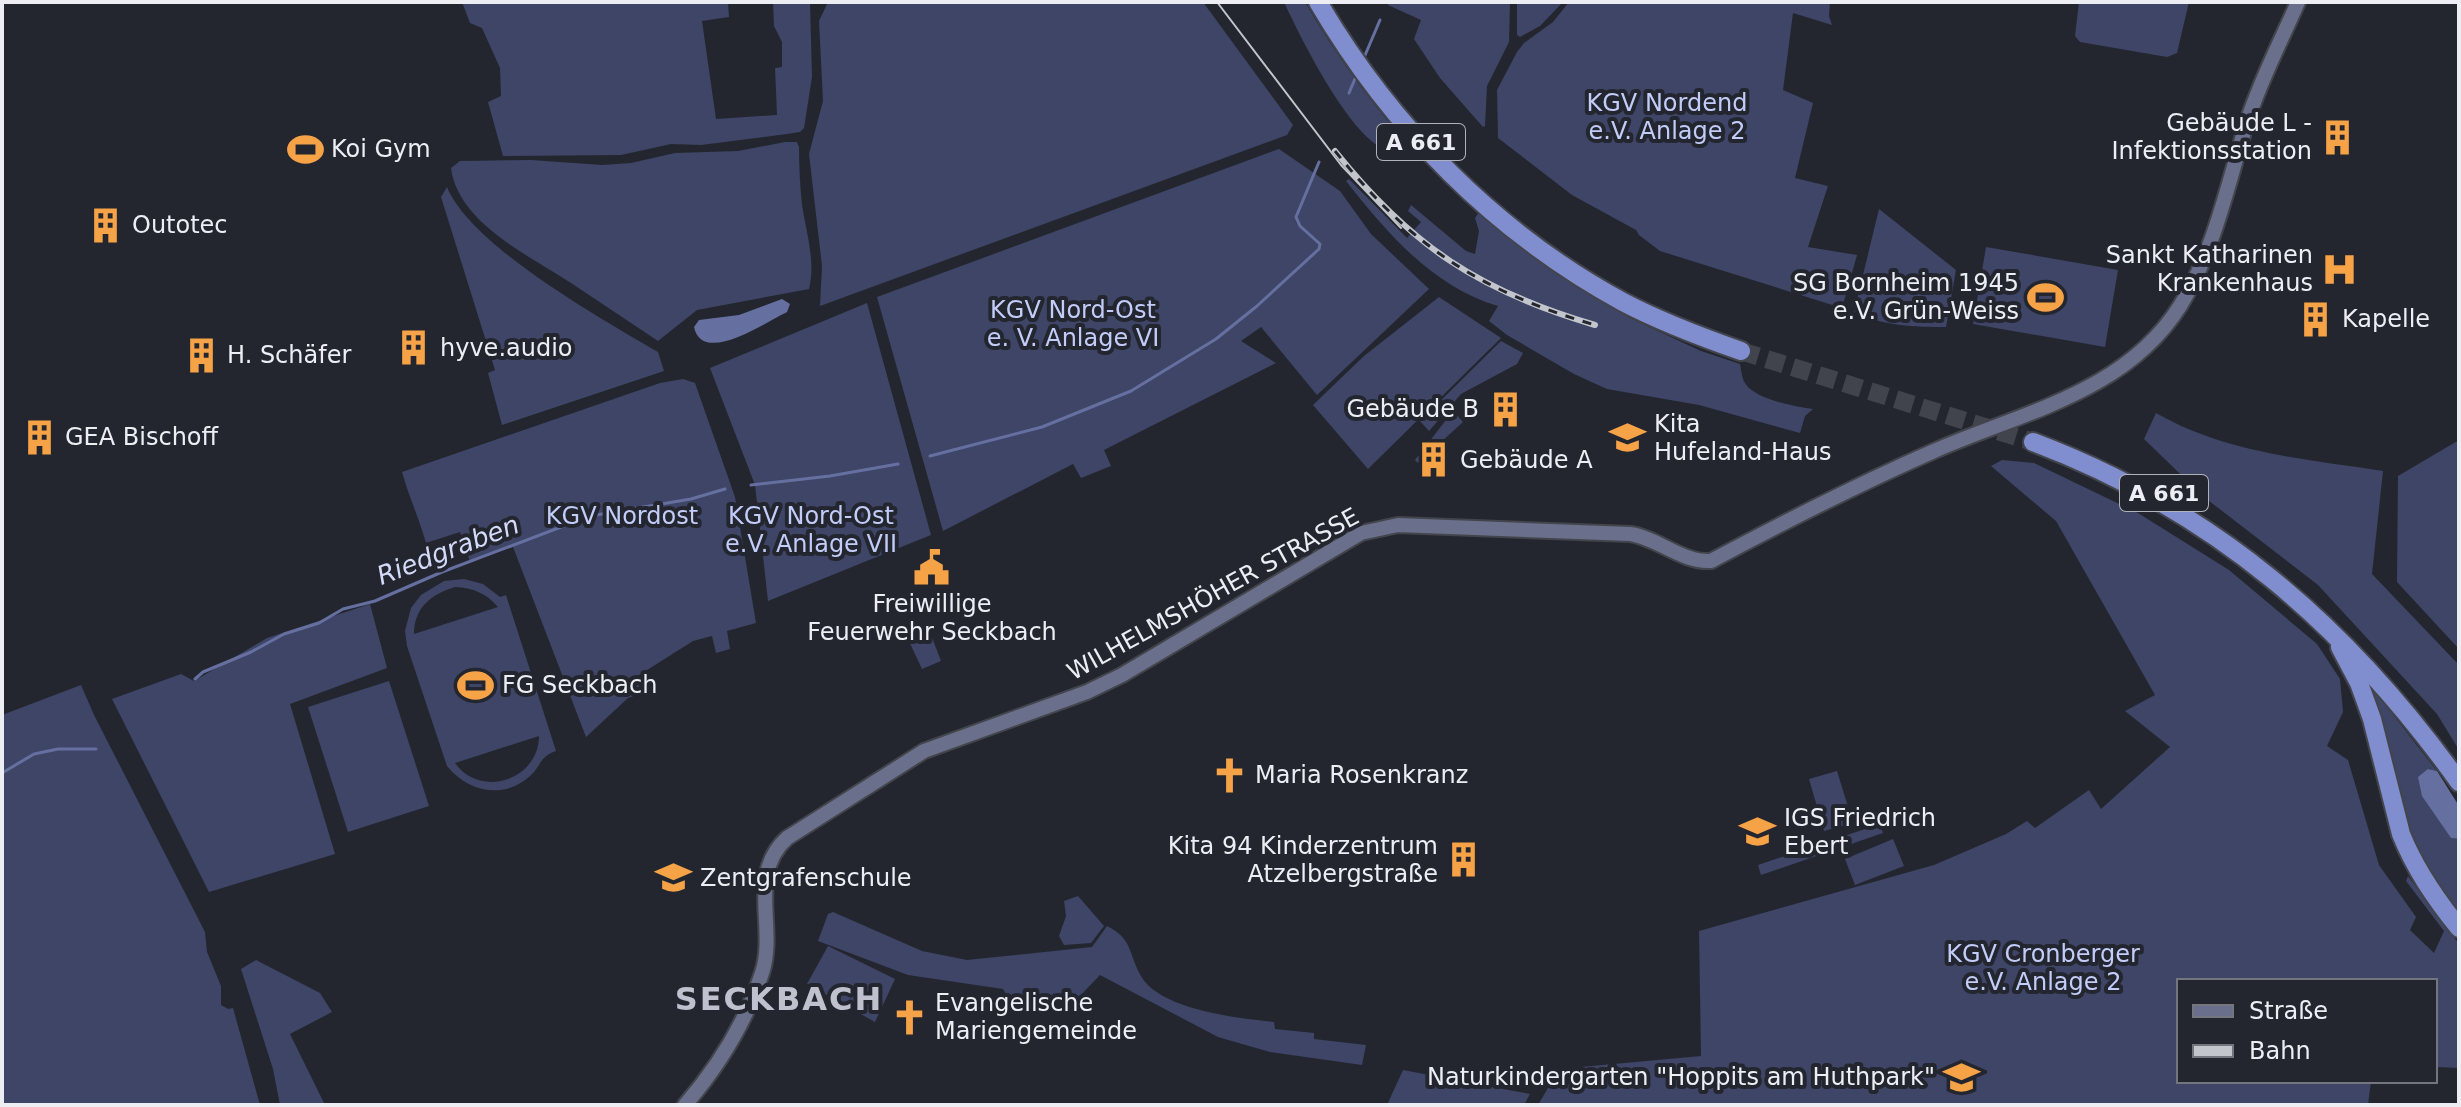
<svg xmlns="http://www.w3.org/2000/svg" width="2461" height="1107" viewBox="0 0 2461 1107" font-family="'DejaVu Sans',sans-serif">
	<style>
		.green { fill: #3e4566; fill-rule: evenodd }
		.water { fill: #6670a0 }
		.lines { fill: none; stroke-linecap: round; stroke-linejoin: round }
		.stream { stroke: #6670a0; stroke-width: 3 }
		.motorway-tunnel { stroke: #42444d; stroke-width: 18; stroke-dasharray: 18 9; stroke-linecap: butt }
		.secondary-casing { stroke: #43454c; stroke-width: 18 }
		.motorway-casing { stroke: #43454c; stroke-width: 22 }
		.secondary { stroke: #6a708b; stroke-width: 14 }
		.motorway { stroke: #808dce; stroke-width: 18 }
		.tram { stroke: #c3c5cc; stroke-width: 2 }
		.rail-casing { stroke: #c3c5cc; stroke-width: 6 }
		.rail { stroke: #24262f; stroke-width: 3; stroke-dasharray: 9; stroke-linecap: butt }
		.labels { text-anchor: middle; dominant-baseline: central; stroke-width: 8; stroke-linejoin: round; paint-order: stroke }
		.shield { fill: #24262f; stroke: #b0b2b9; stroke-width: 2 }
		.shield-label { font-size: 22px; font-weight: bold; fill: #eceef4 }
		.park-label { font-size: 24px; fill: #c2ccf9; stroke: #24262f }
		.poi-label { font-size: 24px; fill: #eceef4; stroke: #24262f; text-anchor: start }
		.street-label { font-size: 24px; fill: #eceef4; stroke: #24262f }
		.water-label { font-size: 26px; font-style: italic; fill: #d4dbf9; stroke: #24262f }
		.district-label { font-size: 32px; font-weight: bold; letter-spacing: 2px; fill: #bfc2ce; stroke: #24262f }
	</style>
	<rect width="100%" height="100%" fill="#24262f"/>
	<g class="green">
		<path d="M462 2H728L729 17 702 21 716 119 777 115 775 68 782 67V42L774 26 773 2H810L812 77 804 128 800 132 787 134 701 145 671 144 621 155 503 156 488 102 501 96 500 68 482 28 470 23Z"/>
		<path d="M828 2H1203L1293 125 1287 135 820 306 822 266 809 154 823 101 819 21Z"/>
		<path d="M1284 2H1305C1337 58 1376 109 1419 158 1401 160 1381 150 1368 138 1337 109 1302 41 1284 2Z"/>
		<path d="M1389 2H1510L1509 42 1487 86 1485 126 1483 127 1440 78 1414 39 1421 20 1388 5Z"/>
		<path d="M1517 2H1563L1540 26 1520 37 1517 35Z"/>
		<path d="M1569 2H1830L1829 16 1832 25 1793 13 1783 90 1813 103 1795 178 1828 186 1808 247 1857 255 1842 308 1660 251 1639 235 1636 230 1572 195 1498 138 1497 90 1517 52 1524 43 1553 22Z"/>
		<path d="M2079 2H2189L2177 53 2167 57 2080 42 2075 36Z"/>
		<path d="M785 142H797L799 147C799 166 800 185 802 205 806 232 816 261 809 289L697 310 658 341C629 322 600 302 571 283 530 256 458 223 451 168L460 161 531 160 602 165 631 163 675 153 738 151Z"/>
		<path d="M1279 149 1340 191 1371 234 1429 289 1317 395 1261 327 1241 341 1276 363 1104 450 1111 466 1081 478 1073 464 943 531 877 297Z"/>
		<path d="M1349 179 1407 238 1421 222 1408 211 1411 205 1466 251 1475 254 1479 231 1475 218 1479 212 1546 263 1547 267 1630 318 1701 351 1740 364C1741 369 1742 379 1745 383 1754 399 1796 407 1813 409L1805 416 1800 433 1699 405 1607 389 1574 374 1507 335 1489 321 1498 306C1433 287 1387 233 1346 181Z"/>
		<path d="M447 187C471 246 602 319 658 352L664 371 502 425 488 373 495 370 441 197Z"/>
		<path d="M1879 209 1956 270 1946 327C1915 327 1883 326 1854 312Z"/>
		<path d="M1986 247 2118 270 2105 347 1973 324Z"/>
		<path d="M1439 297 1501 338 1368 469 1313 405 1364 356Z"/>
		<path d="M867 303 931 535 768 601 755 485 710 368Z"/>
		<path d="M1501 341 1523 353 1517 364 1461 394 1429 431 1420 421Z"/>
		<path d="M683 379 695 383 735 497 756 623 727 631 730 649 716 653 712 636 693 641 636 677 642 693 628 698 586 737 513 547 470 562 460 532 426 543C419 518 409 497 402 472L660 383Z"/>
		<path d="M1453 411 1463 422 1418 463 1415 460Z"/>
		<path d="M2156 413C2226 453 2305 459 2383 471L2372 574 2459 665V750L2437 714 2318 585 2204 497 2144 439Z"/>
		<path d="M2459 440V649L2397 582 2398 476Z"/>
		<path d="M2002 460 2034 463 2138 513 2229 570 2317 644 2340 679 2343 712 2327 746 2348 760 2379 865 2416 917 2410 930 2434 953 2444 931 2406 881 2408 876 2459 944V1068L2435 1067V981H2179V1081H2371L2368 1105H1538L1559 1069 1701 1056 1699 931 1934 865 2006 834 2027 821 2035 828 2089 790 2101 809 2170 747 2125 711 2155 695 2056 521 1991 466Z"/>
		<path d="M464 579 483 584 500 597 506 595 556 751C539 757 542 765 530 776 504 800 468 792 447 766L407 646 405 631 411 608 421 595 444 581ZM455 587C473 588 486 593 498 607L414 634C414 608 431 594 455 587ZM539 736C539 780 480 799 455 763Z"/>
		<path d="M370 604 387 668 290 704 335 854 209 892 112 699 181 674 194 681 267 638Z"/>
		<path d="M928 627 941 661 922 669 907 637Z"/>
		<path d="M389 681 429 806 348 832 308 707Z"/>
		<path d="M81 685 94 715 205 932 207 952 221 986V1005L228 1009 233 1008 260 1105H2V715Z"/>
		<path d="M2373 689 2437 771 2428 769 2451 838 2459 839V914C2449 900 2438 887 2430 873 2403 830 2379 740 2373 689Z"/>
		<path d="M1837 771 1853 823 1824 831 1809 779Z"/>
		<path d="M1880 824 1883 833 1761 875 1758 865Z"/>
		<path d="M1893 839 1904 866 1855 885 1845 859Z"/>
		<path d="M1078 896 1104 926 1091 943 1064 945 1059 936 1066 916 1064 901Z"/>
		<path d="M833 912 922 951 967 960 1092 947 1107 926C1133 939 1128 953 1141 976 1160 1010 1238 1018 1274 1022L1275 1029 1314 1033V1039L1366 1045 1362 1065 1270 1052 1218 1037 1100 975 1079 997 1016 1009 1003 989 908 975 818 941 828 914Z"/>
		<path d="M828 946 895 979 875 1022 807 984Z"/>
		<path d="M256 960 320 993 332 1012 290 1034 325 1105H280L273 1069 241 969Z"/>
		<path d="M1403 1070 1530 1094 1524 1105H1387Z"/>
	</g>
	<g class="water">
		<path d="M782 299 790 304 787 312C766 322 702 366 694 327L699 320 739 315Z"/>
		<path d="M2428 769 2437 771 2459 806V839L2451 838 2422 796 2418 777Z"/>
	</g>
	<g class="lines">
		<g class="stream">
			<path d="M1363 60 1380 20"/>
			<path d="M1349 93 1357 74"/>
			<path d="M930 456 1042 427 1131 391 1216 339 1257 306 1319 249 1320 244 1300 226 1296 217 1319 162"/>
			<path d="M751 485 830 476 898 464"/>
			<path d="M195 679 203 672 251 652 284 634 319 623 343 609 375 601 442 572 590 516 691 499 725 489"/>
			<path d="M2 773 34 754 58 749H96"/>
		</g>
		<path class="motorway-tunnel" d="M1741 351 2033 442"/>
		<defs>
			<path id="secondary" d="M685 1105C718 1067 746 1021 762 973 777 928 747 874 787 838L924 751 1087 692 1122 675 1361 533 1398 525 1630 534C1658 538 1683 563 1711 561 1784 522 1859 484 1934 451 2022 412 2125 393 2180 306 2215 250 2228 182 2248 119 2261 79 2281 41 2298 2"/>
			<g id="motorway">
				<path d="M1318 2C1391 127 1496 233 1623 302 1661 322 1701 337 1741 351"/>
				<path d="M2033 442C2214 510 2348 627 2459 782"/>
				<path d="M2340 647 2359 683 2372 719 2401 834C2415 869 2435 898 2459 928"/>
			</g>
		</defs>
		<use href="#secondary" class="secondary-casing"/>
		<use href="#motorway" class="motorway-casing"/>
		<use href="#secondary" class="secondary"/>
		<use href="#motorway" class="motorway"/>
		<path class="tram" d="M1217 2 1341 165 1401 228"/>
		<defs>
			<path id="rail" d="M1335 151C1411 246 1479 291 1595 325"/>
		</defs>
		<use href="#rail" class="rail-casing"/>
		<use href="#rail" class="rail"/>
	</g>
	<defs>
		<symbol id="building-bare" viewBox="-9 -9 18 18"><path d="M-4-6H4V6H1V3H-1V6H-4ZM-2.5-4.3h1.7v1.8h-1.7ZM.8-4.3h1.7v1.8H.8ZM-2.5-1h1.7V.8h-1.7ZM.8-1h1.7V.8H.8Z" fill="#f6a247" stroke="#24262f" stroke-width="2.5" paint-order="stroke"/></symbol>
		<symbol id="stadium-bare" viewBox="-9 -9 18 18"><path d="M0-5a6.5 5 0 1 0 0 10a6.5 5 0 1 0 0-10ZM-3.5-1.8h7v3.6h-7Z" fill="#f6a247" stroke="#24262f" stroke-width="2.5" paint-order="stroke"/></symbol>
		<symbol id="hospital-bare" viewBox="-9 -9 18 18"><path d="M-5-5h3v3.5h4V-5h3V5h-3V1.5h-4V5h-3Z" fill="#f6a247" stroke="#24262f" stroke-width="2.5" paint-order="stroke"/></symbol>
		<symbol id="school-bare" viewBox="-9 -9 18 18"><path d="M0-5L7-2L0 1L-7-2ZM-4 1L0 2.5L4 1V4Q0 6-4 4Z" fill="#f6a247" stroke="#24262f" stroke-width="2.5" paint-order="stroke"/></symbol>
		<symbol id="civic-bare" viewBox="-9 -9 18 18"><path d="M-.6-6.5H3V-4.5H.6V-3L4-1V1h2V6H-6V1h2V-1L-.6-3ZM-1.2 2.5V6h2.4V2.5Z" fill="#f6a247" stroke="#24262f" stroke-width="2.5" paint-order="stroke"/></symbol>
		<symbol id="church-bare" viewBox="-9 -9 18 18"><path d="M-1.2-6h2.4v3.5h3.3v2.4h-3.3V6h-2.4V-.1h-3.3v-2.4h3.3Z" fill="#f6a247" stroke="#24262f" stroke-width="2.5" paint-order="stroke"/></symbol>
	</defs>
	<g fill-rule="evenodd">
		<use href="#building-bare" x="2312" y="112" width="51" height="51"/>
		<use href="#stadium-bare" x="280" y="124" width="51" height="51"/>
		<use href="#building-bare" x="80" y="200" width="51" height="51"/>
		<use href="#hospital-bare" x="2314" y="244" width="51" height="51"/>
		<use href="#stadium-bare" x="2020" y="272" width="51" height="51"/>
		<use href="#building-bare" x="2290" y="294" width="51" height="51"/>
		<use href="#building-bare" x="388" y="322" width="51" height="51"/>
		<use href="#building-bare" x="176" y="330" width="51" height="51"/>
		<use href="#building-bare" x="1480" y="384" width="51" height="51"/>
		<use href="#building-bare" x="14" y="412" width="51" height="51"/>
		<use href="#school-bare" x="1602" y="412" width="51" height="51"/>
		<use href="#building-bare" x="1408" y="434" width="51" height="51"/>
		<use href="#civic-bare" x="906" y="542" width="51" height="51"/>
		<use href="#stadium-bare" x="450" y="660" width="51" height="51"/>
		<use href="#church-bare" x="1204" y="750" width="51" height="51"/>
		<use href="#school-bare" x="1732" y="806" width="51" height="51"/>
		<use href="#building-bare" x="1438" y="834" width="51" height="51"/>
		<use href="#school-bare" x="648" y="852" width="51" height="51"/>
		<use href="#church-bare" x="884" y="992" width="51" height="51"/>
		<use href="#school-bare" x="1936" y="1052" width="51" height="51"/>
	</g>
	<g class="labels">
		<g class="shield">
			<rect x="1377" y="124" width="88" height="36" rx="6"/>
			<rect x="2120" y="475" width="88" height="36" rx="6"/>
		</g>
		<g class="shield-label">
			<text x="1421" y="142">A 661</text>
			<text x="2164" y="493">A 661</text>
		</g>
		<g class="park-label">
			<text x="1667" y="103">KGV Nordend<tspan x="1667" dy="28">e.V. Anlage 2</tspan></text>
			<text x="1073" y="310">KGV Nord-Ost<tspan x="1073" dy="28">e. V. Anlage VI</tspan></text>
			<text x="622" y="516">KGV Nordost</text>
			<text x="811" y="516">KGV Nord-Ost<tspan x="811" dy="28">e.V. Anlage VII</tspan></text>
			<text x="2043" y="954">KGV Cronberger<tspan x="2043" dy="28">e.V. Anlage 2</tspan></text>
		</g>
		<g class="poi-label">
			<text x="2312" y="123" text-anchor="end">Gebäude L -<tspan x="2312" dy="28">Infektionsstation</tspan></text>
			<text x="331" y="149">Koi Gym</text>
			<text x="132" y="225">Outotec</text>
			<text x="2313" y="255" text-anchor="end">Sankt Katharinen<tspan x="2313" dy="28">Krankenhaus</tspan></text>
			<text x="2019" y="283" text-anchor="end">SG Bornheim 1945<tspan x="2019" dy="28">e.V. Grün-Weiss</tspan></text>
			<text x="2342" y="319">Kapelle</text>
			<text x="440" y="348">hyve.audio</text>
			<text x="227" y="355">H. Schäfer</text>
			<text x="1479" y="409" text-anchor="end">Gebäude B</text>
			<text x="1654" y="424">Kita<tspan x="1654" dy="28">Hufeland-Haus</tspan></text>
			<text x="65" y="437">GEA Bischoff</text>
			<text x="1460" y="460">Gebäude A</text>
			<text x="932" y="604" text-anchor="middle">Freiwillige<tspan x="932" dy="28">Feuerwehr Seckbach</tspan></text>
			<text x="502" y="685">FG Seckbach</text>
			<text x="1255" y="775">Maria Rosenkranz</text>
			<text x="1784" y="818">IGS Friedrich<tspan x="1784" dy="28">Ebert</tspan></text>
			<text x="1438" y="846" text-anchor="end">Kita 94 Kinderzentrum<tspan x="1438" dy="28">Atzelbergstraße</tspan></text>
			<text x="700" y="878">Zentgrafenschule</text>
			<text x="935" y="1003">Evangelische<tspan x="935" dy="28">Mariengemeinde</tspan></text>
			<text x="1935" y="1077" text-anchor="end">Naturkindergarten "Hoppits am Huthpark"</text>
		</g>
		<g class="street-label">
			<text transform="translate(1213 594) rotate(-29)">WILHELMSHÖHER STRASSE</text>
		</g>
		<g class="water-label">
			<text transform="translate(448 550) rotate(-21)">Riedgraben</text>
		</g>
		<g class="district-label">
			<text x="779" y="999">SECKBACH</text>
		</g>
	</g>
	<rect width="2461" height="1107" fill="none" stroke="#eceef4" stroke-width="8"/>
	<rect x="2177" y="979" width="260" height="104" fill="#24262f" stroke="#74767e" stroke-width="2"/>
	<rect x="2193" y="1005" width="40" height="12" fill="#6a708b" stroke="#74767e" stroke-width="2"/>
	<text x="2249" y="1019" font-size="24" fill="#eceef4">Straße</text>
	<rect x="2193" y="1045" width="40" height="12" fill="#c3c5cc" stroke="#74767e" stroke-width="2"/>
	<text x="2249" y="1059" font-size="24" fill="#eceef4">Bahn</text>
</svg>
